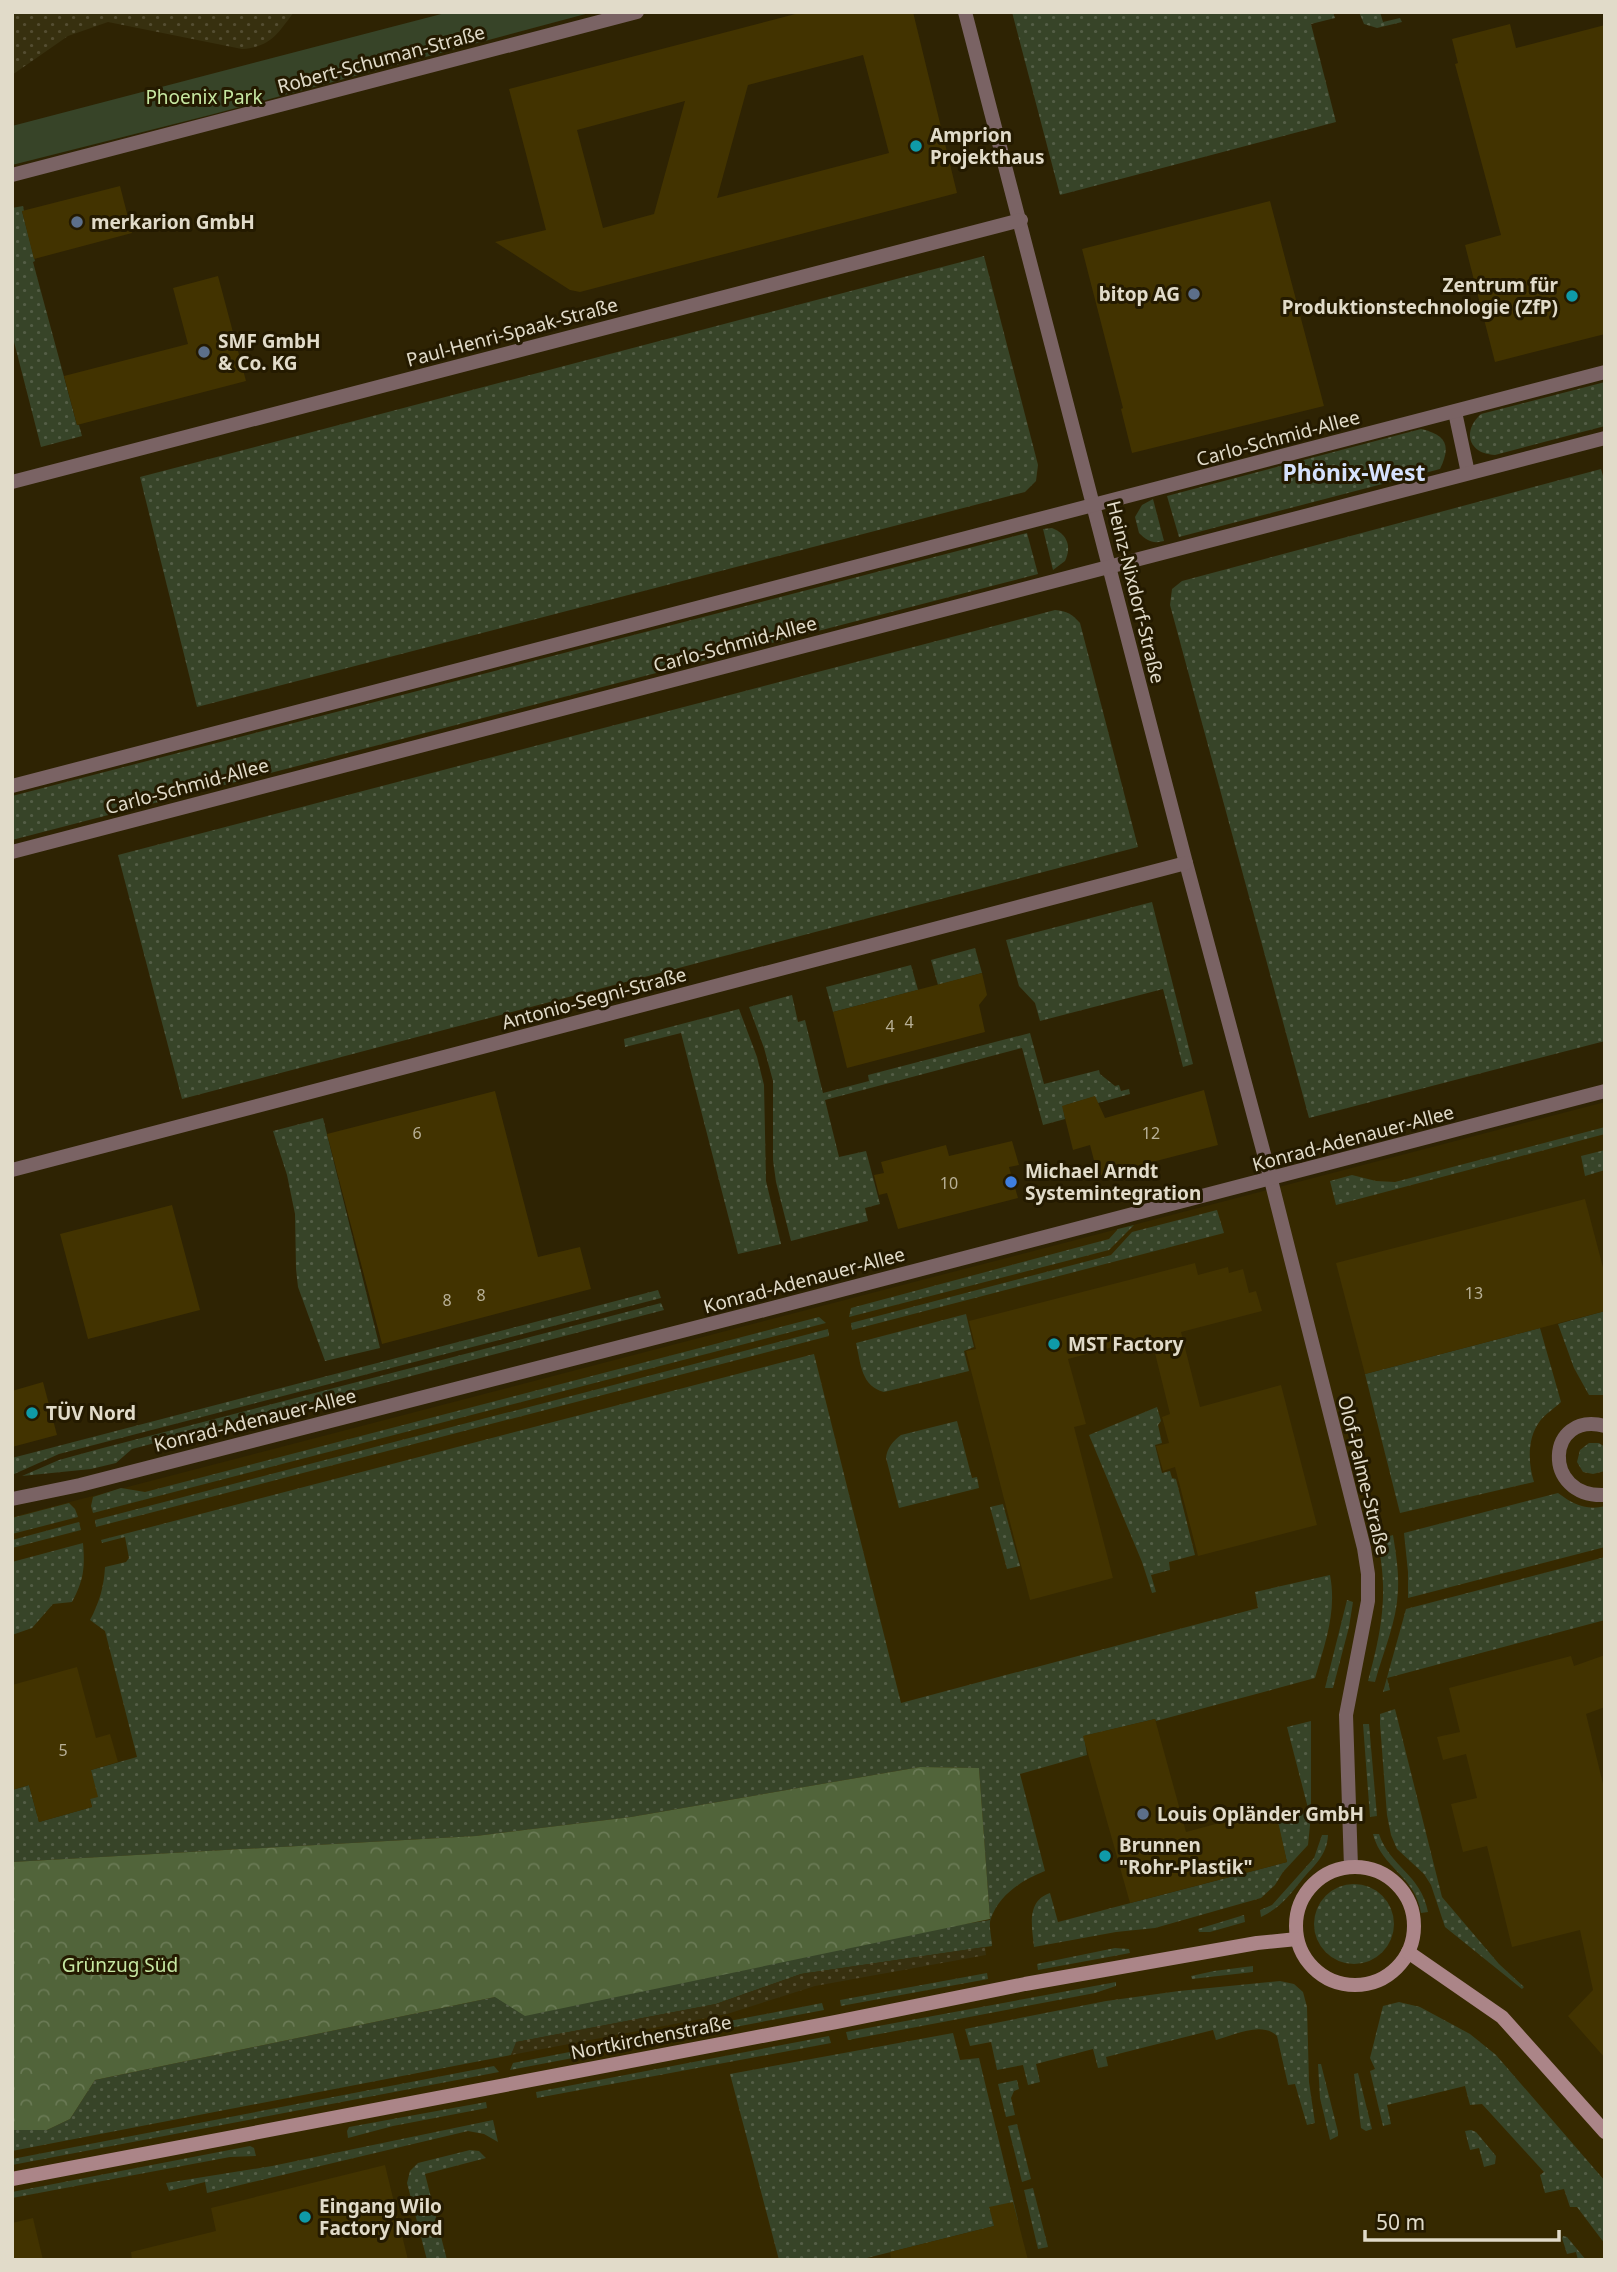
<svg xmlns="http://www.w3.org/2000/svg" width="1617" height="2272" viewBox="0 0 1617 2272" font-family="'Noto Sans',sans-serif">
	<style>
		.built { fill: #362900 }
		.grass { fill: url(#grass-dots) }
		.forest { fill: url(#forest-crowns) }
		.sand { fill: url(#sand-dots) }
		.park { fill: #374428 }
		.building { fill: #423300; fill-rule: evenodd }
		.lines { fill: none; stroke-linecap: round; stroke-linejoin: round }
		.street { stroke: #7a6364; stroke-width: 14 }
		.secondary { stroke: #ab8588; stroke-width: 14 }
		.culture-dot { fill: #0f9aa8; stroke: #241a00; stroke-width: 2.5 }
		.service-dot { fill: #5c6f8a; stroke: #241a00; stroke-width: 2.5 }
		.shop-dot { fill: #3f7fe0; stroke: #241a00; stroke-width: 2.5 }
		.labels { text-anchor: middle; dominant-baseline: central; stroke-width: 6; stroke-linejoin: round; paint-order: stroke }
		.number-label { font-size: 16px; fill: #b9b197 }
		.street-label { font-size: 19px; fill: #e1dbc9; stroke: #241a00 }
		.park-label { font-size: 19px; fill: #c7e8a2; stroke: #241a00 }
		.poi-label { font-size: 19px; font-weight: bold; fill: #e1dbc9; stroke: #241a00; text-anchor: start }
		.quarter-label { font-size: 23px; font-weight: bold; fill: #d6e2fe; stroke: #241a00 }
	</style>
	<defs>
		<pattern id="grass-dots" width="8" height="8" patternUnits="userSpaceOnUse" patternTransform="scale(1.75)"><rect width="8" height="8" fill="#374428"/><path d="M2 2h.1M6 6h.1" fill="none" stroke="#545e46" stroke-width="1.8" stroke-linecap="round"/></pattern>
		<pattern id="forest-crowns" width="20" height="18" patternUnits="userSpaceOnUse" patternTransform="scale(1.75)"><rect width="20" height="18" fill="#51643a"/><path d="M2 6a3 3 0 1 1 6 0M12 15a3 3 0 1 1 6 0" fill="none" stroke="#6a7a55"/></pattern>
		<pattern id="sand-dots" width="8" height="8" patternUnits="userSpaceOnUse" patternTransform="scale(1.75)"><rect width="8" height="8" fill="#37300f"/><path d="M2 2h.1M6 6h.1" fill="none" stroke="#544d31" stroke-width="1.8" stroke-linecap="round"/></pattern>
	</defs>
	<rect width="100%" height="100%" fill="#2e2303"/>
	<path class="built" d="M1605 1102V2260H12V1517Z"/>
	<g class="grass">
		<path d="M1012 12H1333L1335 18 1311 24 1336 122 1060 195Z"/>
		<path d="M1359 12H1380L1383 22 1400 18 1402 22 1377 28 1364 24Z"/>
		<path d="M23 206 24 211H22L35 261 33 262 77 425H79L82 436 41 447 12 334V208Z"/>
		<path d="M984 256 1038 465 1036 481 1025 492 197 707 140 477Z"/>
		<path d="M1605 382V426L1495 455C1468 454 1462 431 1481 414Z"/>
		<path d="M1421 429C1447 435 1451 446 1440 469L1179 537 1167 496Z"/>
		<path d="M1601 469 1605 483V1041L1309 1118 1170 605 1172 589 1182 581Z"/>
		<path d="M1153 499 1164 541C1153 544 1147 541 1139 533L1135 517 1142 505Z"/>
		<path d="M1052 528C1067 534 1072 546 1065 561L1053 570 1043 529Z"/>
		<path d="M1027 533 1038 574 12 840V796Z"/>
		<path d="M1055 610C1067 611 1072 614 1080 623L1138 847 182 1099 118 855Z"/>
		<path d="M1152 902 1193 1064 1183 1067 1163 989 1040 1021 1035 1003 1019 986 1006 940Z"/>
		<path d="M975 948 982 973 938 985 931 960Z"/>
		<path d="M911 965 918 990 833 1012 826 987Z"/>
		<path d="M792 995 798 1022 805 1020 823 1093 869 1081 868 1075 1030 1033 1044 1084 1099 1070 1100 1074 1115 1086 1119 1085 1121 1091 1129 1089 1130 1094 1098 1103 1093 1097 1066 1105 1063 1107 1065 1119 1043 1125 1022 1048 825 1100 839 1157 866 1151 880 1204 865 1208 868 1221 791 1241 776 1182 773 1160V1081L764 1048 749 1007Z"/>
		<path d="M739 1009 757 1057 764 1085 766 1181 781 1244 738 1254 681 1033 625 1047 624 1039Z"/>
		<path d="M323 1118 380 1348 325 1361 298 1287 296 1269 295 1214 287 1175 273 1131Z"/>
		<path d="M1605 1127V1134L1336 1205 1330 1181 1352 1175 1376 1181 1395 1182Z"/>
		<path d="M1605 1150V1170L1585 1176 1581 1156Z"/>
		<path d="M1217 1210 1224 1233 852 1330 851 1323 1111 1255 1132 1232Z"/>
		<path d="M1134 1225 1109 1250 849 1317 851 1308 1109 1239 1118 1229Z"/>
		<path d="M658 1290 661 1298 59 1454 12 1475V1458Z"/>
		<path d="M661 1303 664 1310 132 1449 116 1463 91 1469 22 1476 59 1460 99 1449Z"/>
		<path d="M1605 1311V1395H1589L1574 1368 1558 1324Z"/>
		<path d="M966 1314 974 1347 964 1351 969 1371 884 1392C861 1386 861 1364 856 1343Z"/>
		<path d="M819 1317 826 1323 93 1513 91 1506 93 1497 121 1488 145 1492Z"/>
		<path d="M1540 1328 1561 1402C1555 1408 1545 1414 1540 1421 1527 1438 1528 1463 1534 1482L1400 1513 1365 1374Z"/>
		<path d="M828 1329 829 1336 96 1527 95 1520Z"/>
		<path d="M814 1354 901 1703 1258 1608 1255 1592 1330 1575C1337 1612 1325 1643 1315 1678L1156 1721 1155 1719 1084 1736 1087 1755 1020 1774 1045 1871C1022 1880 1000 1894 991 1918 988 1925 992 1938 992 1946L801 1974 716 2004 517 2042 511 2055 12 2151V2130H47L70 2119 95 2080 495 1997 990 1920 979 1768 920 1767 631 1817 476 1836 12 1862V1790L29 1785 39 1822 92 1807 90 1799 91 1770 137 1757 105 1631 90 1620C99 1603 104 1587 105 1567L126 1562 129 1558 125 1537 102 1543 101 1540Z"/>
		<path d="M1157 1407 1161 1421 1158 1425 1162 1443 1155 1445 1162 1473 1170 1471 1172 1478 1176 1479 1195 1555 1169 1562 1170 1570 1151 1575 1156 1592 1152 1593 1142 1562 1089 1435Z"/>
		<path d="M957 1421 972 1478 977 1477 979 1488 899 1508 886 1458C887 1448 893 1441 901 1435Z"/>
		<path d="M1589 1443H1599L1605 1447V1471L1593 1474 1583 1472 1577 1462 1580 1450Z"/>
		<path d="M1558 1493C1573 1504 1586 1511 1605 1506V1547L1408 1598V1572L1404 1533Z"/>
		<path d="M69 1503 75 1509 78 1517 12 1534V1518Z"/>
		<path d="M1003 1504 1020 1566 1007 1569 990 1507Z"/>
		<path d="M79 1522 81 1530 12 1548V1540Z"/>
		<path d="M1393 1535C1396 1554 1399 1572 1398 1590 1397 1622 1383 1652 1375 1682L1368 1681C1382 1630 1389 1591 1377 1540Z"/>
		<path d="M83 1543C85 1568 84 1580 72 1602L53 1604 32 1628 12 1635V1562Z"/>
		<path d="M1605 1557V1620L1387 1678 1390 1690 1383 1692 1406 1609Z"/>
		<path d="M1347 1600 1353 1602 1349 1627 1333 1688H1325Z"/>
		<path d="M1395 1709 1442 1897 1499 1964 1524 1987 1522 1989 1445 1927 1431 1885 1424 1874 1397 1849 1391 1835 1387 1815 1380 1724V1714Z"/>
		<path d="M1311 1721V1815L1308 1845 1283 1872 1275 1885 1261 1898 1155 1928 1116 1932 1034 1947C1032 1927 1026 1901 1050 1893L1058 1922 1287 1862 1277 1820 1309 1812 1287 1727Z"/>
		<path d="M1363 1724H1369L1377 1816 1370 1817Z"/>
		<path d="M1373 1834H1379C1390 1867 1421 1874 1428 1912L1421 1913C1415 1875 1382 1869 1373 1834Z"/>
		<path d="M1322 1835H1328C1327 1856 1314 1865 1301 1881 1289 1896 1280 1908 1261 1917L1260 1910 1272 1905 1314 1858Z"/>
		<circle cx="1354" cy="1924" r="40"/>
		<path d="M1244 1915 1245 1922 1210 1932H1199L1198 1929Z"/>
		<path d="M1115 1948 1129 1949 1130 1953 1038 1970 1037 1964Z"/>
		<path d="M1253 1966V1972L1192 1979 1191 1976 1214 1971Z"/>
		<path d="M987 1973 988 1979 841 2006 840 2000Z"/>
		<path d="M1280 1981 1294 1984 1303 1992 1307 2007 1309 2082 1315 2123 1307 2125 1295 2084 1288 2085 1277 2036C1262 2021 1234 2035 1216 2040L1213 2030 1106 2057 1108 2066 1098 2068 1093 2049 1036 2064 1040 2082 1028 2085 1023 2065 997 2070 991 2042 970 2046 965 2029 1106 2001 1179 1991Z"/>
		<path d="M1116 1982V1986L1095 1993 848 2040 846 2032Z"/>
		<path d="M1399 2002 1420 2007 1470 2034 1496 2055 1605 2181V2244L1577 2207H1570L1564 2189 1545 2193 1540 2175 1544 2172 1482 2104 1470 2105 1465 2086 1387 2105 1391 2124 1383 2126 1370 2071 1375 2069 1370 2058 1383 2006Z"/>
		<path d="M822 2003 824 2010 510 2070 513 2063Z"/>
		<path d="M953 2033 960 2060 979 2058 1018 2220 859 2260H779L730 2074Z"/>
		<path d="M829 2036 831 2043 537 2098 536 2092Z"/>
		<path d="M1318 2064H1321L1338 2132V2136L1330 2140 1320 2098Z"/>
		<path d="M494 2066 499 2072 12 2165V2159Z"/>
		<path d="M1358 2073 1372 2129 1366 2131 1361 2128 1354 2074Z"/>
		<path d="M1017 2080 1019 2089 1014 2091 1011 2098 1015 2115 1006 2117 998 2084Z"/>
		<path d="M486 2102 487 2108 393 2126 348 2138 347 2131 349 2127Z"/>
		<path d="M493 2120 498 2142 484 2134 468 2131 207 2193 205 2182 169 2191 166 2183 272 2166Z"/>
		<path d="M1017 2124 1031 2179 1022 2182 1008 2126Z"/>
		<path d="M1471 2130 1476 2132 1496 2156 1495 2164 1484 2167 1479 2148 1470 2150 1465 2131Z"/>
		<path d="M250 2146 254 2148 256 2156 230 2157 12 2198V2192Z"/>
		<path d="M470 2150 479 2151 486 2158 425 2174 447 2260H427L407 2183 410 2171 418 2163Z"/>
		<path d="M1033 2188 1048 2247 1038 2249 1024 2190Z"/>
		<path d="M1563 2236 1567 2237 1586 2260H1578L1576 2252 1567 2254 1562 2238Z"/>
	</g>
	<path class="forest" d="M920 1767 979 1768 990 1919 525 2016 495 1997 95 2080 70 2119 47 2130H12V1862L476 1836 631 1817Z"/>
	<g class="sand">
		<path d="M12 12H294C278 33 271 47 242 49L108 22 68 36 12 75Z"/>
		<path d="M985 1947 986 1955 815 1986 727 2014 511 2055 516 2042 716 2004 801 1974Z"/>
	</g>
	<path class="park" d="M449 12H593L210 115 12 165V126Z"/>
	<g class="building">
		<path d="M803 12H913L957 193 580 292 570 290 495 242 546 230 509 89ZM863 55 889 153 717 198 748 85ZM685 101 654 214 603 228 577 130Z"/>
		<path d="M1510 24 1516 48 1605 25V334L1495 362 1465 245 1501 235 1455 64 1458 63 1452 39Z"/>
		<path d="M120 186 132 233 34 259 22 211Z"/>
		<path d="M1270 201 1324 406 1132 453 1121 409 1123 408 1082 249Z"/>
		<path d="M218 276 246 381 77 425 64 376 188 344 173 288Z"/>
		<path d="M982 973 987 995 979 1005 985 1032 847 1068 833 1012Z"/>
		<path d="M1204 1090 1218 1145 1098 1176 1090 1145 1073 1150 1062 1106 1095 1096 1105 1118Z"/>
		<path d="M495 1091 538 1257 580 1247 591 1289 382 1344 327 1134Z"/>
		<path d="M1012 1141 1019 1165 1009 1167 1018 1198 898 1229 887 1193 879 1195 874 1175 884 1173 881 1162 946 1145 949 1156Z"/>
		<path d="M1585 1199 1605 1275V1311L1365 1374 1336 1263Z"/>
		<path d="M172 1205 200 1310 88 1339 60 1234Z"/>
		<path d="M1195 1263 1198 1275 1228 1267 1229 1273 1243 1269 1249 1293 1256 1291 1262 1311 1181 1332 1200 1407 1281 1385 1317 1525 1198 1556 1175 1467 1163 1471 1156 1446 1169 1443 1162 1417 1170 1414 1151 1337 1068 1359 1086 1424 1074 1427 1113 1578 1030 1600 966 1351 976 1349 969 1321Z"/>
		<path d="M43 1382 57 1435 12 1447V1391Z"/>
		<path d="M1605 1655V1707L1586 1714 1605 1792V2058L1568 2016 1593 1990 1580 1930 1512 1947 1487 1846 1463 1852 1451 1804 1477 1798 1466 1754 1443 1760 1437 1737 1460 1732 1449 1688 1571 1656 1574 1666Z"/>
		<path d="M77 1667 96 1738 110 1734 118 1762 91 1770 98 1797 90 1799 92 1807 39 1822 29 1785 12 1790V1685Z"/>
		<path d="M1155 1719 1186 1832 1275 1808 1287 1862 1130 1903 1083 1736Z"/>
		<path d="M385 2165 408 2260H132L131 2252 216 2231 211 2208Z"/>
		<path d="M1013 2202 1028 2260H891L890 2252 994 2226 989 2207Z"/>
		<path d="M33 2218 43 2260H12V2223Z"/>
	</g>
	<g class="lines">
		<g class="street">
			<path d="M965 12 1186 863 1271 1180 1364 1548 1368 1574V1601L1346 1715 1351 1867"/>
			<path d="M12 175 637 12"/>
			<path d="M1455 412 1468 473"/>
			<path d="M12 482 1021 220"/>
			<path d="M12 786 1605 372"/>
			<path d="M12 852 1605 438"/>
			<path d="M12 1170 1186 863"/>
			<path d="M1605 1426C1546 1410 1541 1498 1605 1495"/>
			<path d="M12 1499 80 1485C589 1355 1097 1226 1605 1091"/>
		</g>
		<g class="secondary">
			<circle cx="1355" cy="1926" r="59"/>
			<path d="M1408 1952 1502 2017 1605 2132"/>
			<path d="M12 2179 836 2022 1025 1984 1257 1943 1297 1939"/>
		</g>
	</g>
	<g class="culture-dot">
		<circle cx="916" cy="146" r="7"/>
		<circle cx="1572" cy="296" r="7"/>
		<circle cx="1054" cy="1344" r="7"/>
		<circle cx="32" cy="1413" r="7"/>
		<circle cx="1105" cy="1856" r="7"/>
		<circle cx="305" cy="2217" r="7"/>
	</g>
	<g class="service-dot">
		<circle cx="77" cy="222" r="7"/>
		<circle cx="1194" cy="294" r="7"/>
		<circle cx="204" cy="352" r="7"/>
		<circle cx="1143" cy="1814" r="7"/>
	</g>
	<circle class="shop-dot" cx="1011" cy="1182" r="7"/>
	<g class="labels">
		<g class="number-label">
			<text x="909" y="1022">4</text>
			<text x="890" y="1026">4</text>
			<text x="417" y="1133">6</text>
			<text x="1151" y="1133">12</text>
			<text x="949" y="1183">10</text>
			<text x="1474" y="1293">13</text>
			<text x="481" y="1295">8</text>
			<text x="447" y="1300">8</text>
			<text x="63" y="1750">5</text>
		</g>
		<g class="street-label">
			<text transform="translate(381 59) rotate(-15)">Robert-Schuman-Straße</text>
			<text transform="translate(512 332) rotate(-15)">Paul-Henri-Spaak-Straße</text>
			<text transform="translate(1278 438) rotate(-15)">Carlo-Schmid-Allee</text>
			<text transform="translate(1136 592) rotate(76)">Heinz-Nixdorf-Straße</text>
			<text transform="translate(735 644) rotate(-15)">Carlo-Schmid-Allee</text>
			<text transform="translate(187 786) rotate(-15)">Carlo-Schmid-Allee</text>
			<text transform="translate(594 998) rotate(-15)">Antonio-Segni-Straße</text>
			<text transform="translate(1353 1138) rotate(-15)">Konrad-Adenauer-Allee</text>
			<text transform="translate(804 1280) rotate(-15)">Konrad-Adenauer-Allee</text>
			<text transform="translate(255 1420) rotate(-14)">Konrad-Adenauer-Allee</text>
			<text transform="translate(1364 1475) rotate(76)">Olof-Palme-Straße</text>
			<text transform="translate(651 2037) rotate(-11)">Nortkirchenstraße</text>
		</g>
		<g class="park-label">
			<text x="204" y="97">Phoenix Park</text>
			<text x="120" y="1965">Grünzug Süd</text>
		</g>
		<g class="poi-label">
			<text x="930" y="135">Amprion<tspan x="930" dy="22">Projekthaus</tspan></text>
			<text x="91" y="222">merkarion GmbH</text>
			<text x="1558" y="285" text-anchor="end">Zentrum für<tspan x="1558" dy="22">Produktionstechnologie (ZfP)</tspan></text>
			<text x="1180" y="294" text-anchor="end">bitop AG</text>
			<text x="218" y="341">SMF GmbH<tspan x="218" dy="22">&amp; Co. KG</tspan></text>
			<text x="1025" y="1171">Michael Arndt<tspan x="1025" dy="22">Systemintegration</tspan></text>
			<text x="1068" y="1344">MST Factory</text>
			<text x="46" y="1413">TÜV Nord</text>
			<text x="1157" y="1814">Louis Opländer GmbH</text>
			<text x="1119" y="1845">Brunnen<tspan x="1119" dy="22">"Rohr-Plastik"</tspan></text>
			<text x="319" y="2206">Eingang Wilo<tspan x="319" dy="22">Factory Nord</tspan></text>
		</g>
		<g class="quarter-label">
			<text x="1354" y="472">Phönix-West</text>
		</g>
	</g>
	<rect width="1617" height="2272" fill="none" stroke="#e1dbc9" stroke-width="28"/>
	<path d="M1365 2230v10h194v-10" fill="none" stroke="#e1dbc9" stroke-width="3.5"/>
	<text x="1376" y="2230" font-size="21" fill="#e1dbc9" stroke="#241a00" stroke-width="5" paint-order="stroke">50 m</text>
</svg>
